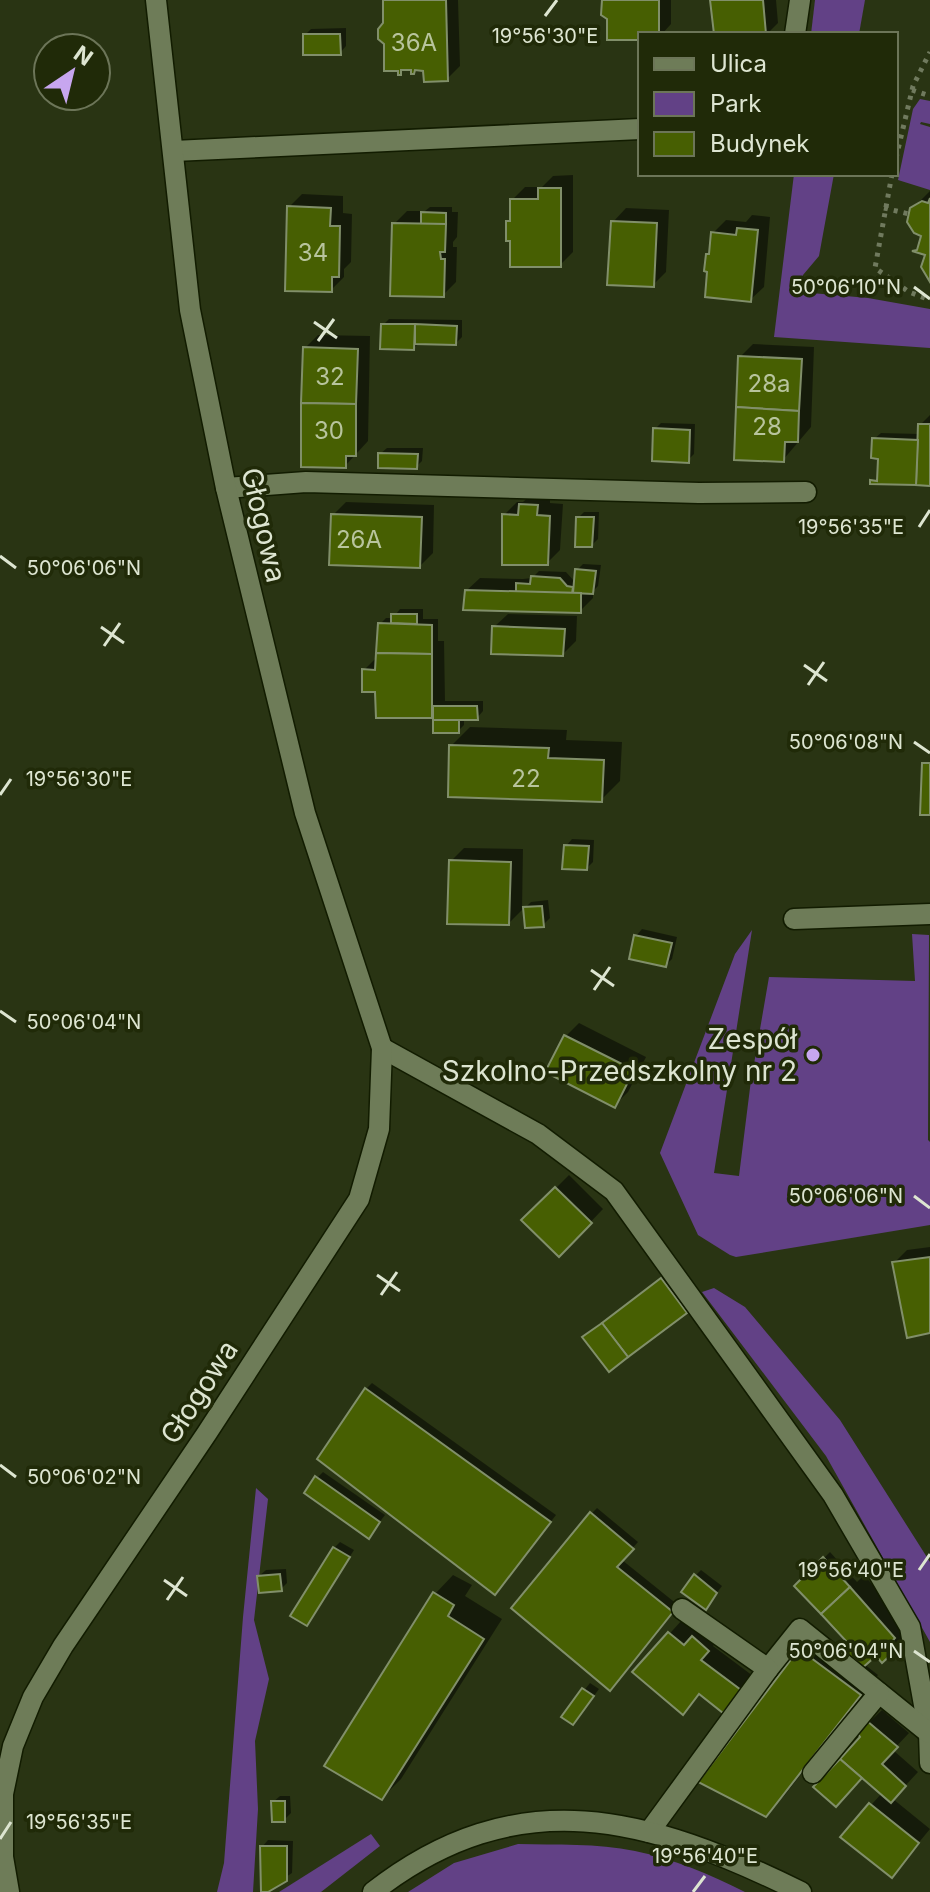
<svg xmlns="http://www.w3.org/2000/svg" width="930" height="1892" viewBox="0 0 930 1892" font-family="Inter,sans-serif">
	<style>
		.green { fill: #624186 }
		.shadow { fill: #0007 }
		.building { fill: #475f02; stroke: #818f6a; stroke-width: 2 }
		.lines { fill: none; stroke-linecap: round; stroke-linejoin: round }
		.service-casing { stroke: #121c00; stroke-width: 23 }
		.minor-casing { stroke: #121c00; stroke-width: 23 }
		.path { stroke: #707a5e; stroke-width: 5; stroke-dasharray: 4 6; stroke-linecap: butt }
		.service { stroke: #6e7c58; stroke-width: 20 }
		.minor { stroke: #6e7c58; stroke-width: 20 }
		.ticks { fill: none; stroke: #dde5d1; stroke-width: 3 }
		.poi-dot { fill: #c7a6ef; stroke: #202a08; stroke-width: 3 }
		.labels { text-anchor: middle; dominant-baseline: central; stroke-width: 7; stroke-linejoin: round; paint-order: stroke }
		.number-label { font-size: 24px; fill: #b8c49d }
		.street-label { font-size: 28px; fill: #dde5d1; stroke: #202a08 }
		.poi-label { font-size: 28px; fill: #dde5d1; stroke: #202a08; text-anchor: end }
		.ticks-label { font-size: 20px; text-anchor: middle; fill: #dde5d1; stroke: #202a08; stroke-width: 7; stroke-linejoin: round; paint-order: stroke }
	</style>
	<rect width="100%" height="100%" fill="#293413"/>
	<g class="green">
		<path d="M815 0H865L859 34H811Z"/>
		<path d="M920 99 930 101V124L921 122 920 124 930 127V190L898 180 913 109Z"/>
		<path d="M794 174H834L819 256 803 275 800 292 868 298 930 309V348L774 337Z"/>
		<path d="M752 930 714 1173 739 1176 751 1080 766 1081V1066L754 1064 769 977 915 981 912 934 929 935 928 1140 930 1142V1225L736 1257 730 1255 698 1235 660 1153 735 954Z"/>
		<path d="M714 1288 745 1307 840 1420 930 1562V1642L826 1456 702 1292Z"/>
		<path d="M256 1488 268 1499 254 1620 269 1679 255 1741 258 1809 253 1892H217L224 1863 243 1617Z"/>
		<path d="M371 1834 380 1846 321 1892H279Z"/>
		<path d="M518 1844C556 1845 597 1843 635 1851 673 1859 710 1874 745 1892H408L454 1863Z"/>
	</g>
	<g class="shadow">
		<path d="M385 0H458L460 66 447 79 425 69 385 24Z"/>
		<path d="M605 0H671V24L662 34H640V38L609 18Z"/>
		<path d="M712 0H776L778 23 767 34H716Z"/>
		<path d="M346 28V46L340 53 305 35 311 29Z"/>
		<path d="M573 175V252L560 265 512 239 508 222 512 218V200L525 187H542L553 176Z"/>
		<path d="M930 191V278L923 235 912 209Z"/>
		<path d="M302 194 343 196V213L352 214 351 262 344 269V277L331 290 289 207Z"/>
		<path d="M430 207H452V212H458L457 237 453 242V247H457L456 282 443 295 394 224 407 211H425Z"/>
		<path d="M626 208 669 210 666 272 653 285 613 222Z"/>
		<path d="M752 215 770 217 764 287 750 300 707 255 712 251 713 233 726 220 746 222Z"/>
		<path d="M389 319 462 320V337L456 343 420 342 414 348 383 325Z"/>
		<path d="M318 335 370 336 368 441 345 466 305 348Z"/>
		<path d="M753 344 814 347 811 427 783 460 740 357Z"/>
		<path d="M930 415V484L880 457 874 439 881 433 920 434V425Z"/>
		<path d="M661 423 695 424 694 454 688 460 655 429Z"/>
		<path d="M387 448H423L422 461 416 467 380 454Z"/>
		<path d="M534 492 550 493V503L563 504 560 550 547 563 504 515 517 502H523Z"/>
		<path d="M346 502 434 505 433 553 420 566 333 515Z"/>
		<path d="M584 512H599L598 539 592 545 578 518Z"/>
		<path d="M583 564 601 565 598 586 593 591V598L580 611 466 591 480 578 523 579 532 578 539 571 566 572 575 582 577 570Z"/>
		<path d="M400 609H423V619H438V641H444L445 701H483V711L477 718H464V725L458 731 435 713 431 716 377 690 364 670 378 656 380 624 386 618H393Z"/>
		<path d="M508 614 577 616 576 641 563 654 494 627Z"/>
		<path d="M470 727 567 730 566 740 622 742 620 781 601 800 451 746Z"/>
		<path d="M572 839 594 840 593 862 587 868 566 846Z"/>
		<path d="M464 848 523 849 522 910 509 923 451 861Z"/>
		<path d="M548 900 550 918 543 925 525 908 531 902Z"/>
		<path d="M642 929 677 937 672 959 666 965 636 936Z"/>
		<path d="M579 1023 646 1057 628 1092 615 1105 547 1072 566 1036Z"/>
		<path d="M569 1175 603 1209 559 1255 524 1220Z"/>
		<path d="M930 1247V1331L894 1263 907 1250Z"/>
		<path d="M674 1267 699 1299 686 1311 591 1331Z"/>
		<path d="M372 1383 556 1515 501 1586 366 1389Z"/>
		<path d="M323 1472 385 1515 369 1536 317 1478Z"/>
		<path d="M597 1508 638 1542 622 1560 678 1605 616 1682 591 1514Z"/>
		<path d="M340 1542 354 1550 307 1624 334 1548Z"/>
		<path d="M830 1552 857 1582 864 1575 906 1623 899 1631 905 1638 892 1651 876 1654 864 1664 878 1675 785 1795 766 1814 701 1781 801 1650 820 1631 844 1649 850 1642 796 1586Z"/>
		<path d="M286 1569 287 1583 281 1589 259 1576 266 1570Z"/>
		<path d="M701 1570 722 1586 706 1607 695 1576Z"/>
		<path d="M453 1575 472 1585 465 1596 502 1619 401 1779 382 1798 435 1594Z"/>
		<path d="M682 1620 698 1633 706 1625 720 1637 713 1646 753 1676 735 1698 701 1692 682 1712 635 1672Z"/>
		<path d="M590 1683 599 1689 579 1716H564Z"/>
		<path d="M882 1710 909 1733 893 1750 918 1772 893 1799 930 1829 892 1875 843 1836 882 1793 862 1776 836 1804 816 1787 862 1738 859 1732Z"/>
		<path d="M280 1796H290L291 1813 284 1820 273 1802Z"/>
		<path d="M268 1840 293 1841 292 1873 263 1892 262 1847Z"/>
	</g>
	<g class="building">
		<path d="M383 0H446L448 81 424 82 423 71 415 70 414 74H411V70H401V75H398V71H384V44L378 39V29L383 23Z"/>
		<path d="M659 0V34H640V40H607V19L601 15 602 0Z"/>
		<path d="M710 0H763L766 34H714Z"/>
		<path d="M303 34H340L341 55H303Z"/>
		<path d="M538 188H561V267H510V241H506V221H510V199H538Z"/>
		<path d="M930 198V282L921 267 925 255 912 251 917 250 921 236 914 233 907 222 910 208 922 201 928 203Z"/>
		<path d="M287 206 331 208 330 226H340L339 277H332V292L285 291Z"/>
		<path d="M421 212 446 213V224H421Z"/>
		<path d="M611 221 657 223 654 287 607 285Z"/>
		<path d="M392 223 446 224 445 252H440L441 259H445L444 297 390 296Z"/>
		<path d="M737 228 758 230 751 302 705 297 707 272 704 271 706 254H709L711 232 736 235Z"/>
		<path d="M381 324H415L414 350 380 349Z"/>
		<path d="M415 324 457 326 456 345 415 344Z"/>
		<path d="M303 347 358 349 356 404 301 403Z"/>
		<path d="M738 356 802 359 799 411 736 407Z"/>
		<path d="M301 403 356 404V456H346V468L301 467Z"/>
		<path d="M736 407 799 411 798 442H785L784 462 734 460Z"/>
		<path d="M918 424H930V486L916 485Z"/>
		<path d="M653 428 690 430 689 463 652 461Z"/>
		<path d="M872 438 918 440 916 485 870 484V480L877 481 878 459 871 458Z"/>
		<path d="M378 453 418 454 417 469 378 468Z"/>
		<path d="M519 504 538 505 537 515 550 516 548 565H502V514L518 515Z"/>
		<path d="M331 514 422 517 420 568 329 565Z"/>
		<path d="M576 517H594L592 547H575Z"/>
		<path d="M575 569 596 571 593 594 573 593Z"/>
		<path d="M531 576 560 578 567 586 573 587 572 594 516 592V583L530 584Z"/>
		<path d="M465 590 581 593V613L463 610Z"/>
		<path d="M391 614H417V624L391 623Z"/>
		<path d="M378 623 432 625V654L376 653Z"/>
		<path d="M492 626 565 629 563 656 491 654Z"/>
		<path d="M376 653 432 654V718H376L375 692H362V669L375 670Z"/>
		<path d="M433 706H477L478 720H433Z"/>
		<rect x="433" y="720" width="26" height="13"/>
		<path d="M449 745 549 748 548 758 604 760 602 802 448 797Z"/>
		<path d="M922 763H930V815H920Z"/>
		<path d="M564 845 589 846 587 870 562 869Z"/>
		<path d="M449 860 511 862 509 925 447 924Z"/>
		<path d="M542 906 544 927 525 928 523 907Z"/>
		<path d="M634 935 672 943 666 967 629 959Z"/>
		<path d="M564 1035 634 1070 615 1108 545 1072Z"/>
		<path d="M555 1187 592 1223 559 1257 521 1220Z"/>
		<path d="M930 1257V1333L907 1338 892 1262Z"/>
		<path d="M661 1278 687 1313 628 1357 602 1323Z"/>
		<path d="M602 1323 628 1357 609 1372 582 1337Z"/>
		<path d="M365 1388 551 1522 495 1595 317 1459Z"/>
		<path d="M315 1476 380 1522 369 1539 304 1493Z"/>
		<path d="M590 1512 634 1549 617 1567 673 1612 610 1691 511 1608Z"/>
		<path d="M333 1547 350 1557 307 1626 290 1616Z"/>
		<path d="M823 1557 850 1587 821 1614 794 1586Z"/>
		<path d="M280 1574 282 1591 259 1593 257 1576Z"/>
		<path d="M694 1574 717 1593 706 1610 681 1592Z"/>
		<path d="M850 1587 895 1638 888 1646 894 1652 882 1663 876 1656 861 1669 842 1648 847 1642 821 1614Z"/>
		<path d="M433 1592 454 1605 448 1616 484 1639 382 1800 324 1766Z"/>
		<path d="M668 1632 684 1645 692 1636 709 1651 701 1660 741 1690 723 1713 699 1694 683 1715 632 1672Z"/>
		<path d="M799 1649 861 1695 766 1817 698 1782Z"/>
		<path d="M582 1688 594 1696 573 1725 561 1717Z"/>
		<path d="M867 1721 898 1747 882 1764 906 1786 891 1803 840 1759 860 1737 856 1731Z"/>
		<path d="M840 1759 862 1778 836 1807 813 1787Z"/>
		<path d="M271 1801H285V1822H272Z"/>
		<path d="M869 1803 919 1843 892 1878 840 1837Z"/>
		<path d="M260 1846H287V1881L268 1892H261Z"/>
	</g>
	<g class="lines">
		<defs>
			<g id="service">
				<path d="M795 34 800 0"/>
				<path d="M174 151 640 129"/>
				<path d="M226 488 306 482 699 493 806 492"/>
				<path d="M794 919 930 914"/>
				<path d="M382 1048 538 1134 614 1191 833 1495 910 1627 929 1733 930 1763"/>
				<path d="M768 1669 800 1629 929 1733"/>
				<path d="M813 1773 879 1693"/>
				<path d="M649 1832 768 1669 682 1609"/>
			</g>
			<g id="minor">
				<path d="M9 1892 3 1857V1794L13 1746 33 1697 63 1646 207 1433 359 1199 379 1129 382 1048 305 813 226 488 190 310 156 0"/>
				<path d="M373 1892C518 1779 649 1817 801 1892"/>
			</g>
		</defs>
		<use href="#service" class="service-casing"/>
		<use href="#minor" class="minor-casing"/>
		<g class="path">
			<path d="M912 90 930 96"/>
			<path d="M896 158 913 86 930 52"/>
			<path d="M892 174 875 268 909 292 930 300"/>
			<path d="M884 208 909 214"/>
		</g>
		<use href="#service" class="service"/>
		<use href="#minor" class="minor"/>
	</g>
	<path class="ticks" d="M545 16 557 0M914 287 930 299M314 322 337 338M318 341 334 319M919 527 930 510M0 556 16 568M101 627 124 643M104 646 120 623M804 665 827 681M808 685 824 662M914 742 930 753M0 795 11 779M591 970 614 986M594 990 610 967M0 1011 16 1022M914 1196 930 1208M377 1275 400 1291M381 1295 397 1272M0 1465 16 1477M919 1570 930 1554M164 1580 187 1596M167 1600 183 1577M914 1651 930 1662M0 1839 11 1822M693 1892 705 1876"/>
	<circle class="poi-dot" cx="813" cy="1055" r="8"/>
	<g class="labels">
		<g class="number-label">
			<text x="414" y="42">36A</text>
			<text x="313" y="252">34</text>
			<text x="330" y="376">32</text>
			<text x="769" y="383">28a</text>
			<text x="767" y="426">28</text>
			<text x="329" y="430">30</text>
			<text x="359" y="539">26A</text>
			<text x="526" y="778">22</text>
		</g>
		<g class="street-label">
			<text transform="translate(264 525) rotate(77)">Głogowa</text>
			<text transform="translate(199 1392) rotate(-57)">Głogowa</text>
		</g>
		<g class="poi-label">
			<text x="797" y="1039">Zespół<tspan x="797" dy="32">Szkolno-Przedszkolny nr 2</tspan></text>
		</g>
	</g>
	<g class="ticks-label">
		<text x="545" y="43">19°56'30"E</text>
		<text x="846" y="294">50°06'10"N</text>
		<text x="851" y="534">19°56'35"E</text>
		<text x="84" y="575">50°06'06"N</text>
		<text x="846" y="749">50°06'08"N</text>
		<text x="79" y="786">19°56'30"E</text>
		<text x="84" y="1029">50°06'04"N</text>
		<text x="846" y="1203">50°06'06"N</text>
		<text x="84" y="1484">50°06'02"N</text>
		<text x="851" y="1577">19°56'40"E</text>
		<text x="846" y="1658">50°06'04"N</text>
		<text x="79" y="1829">19°56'35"E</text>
		<text x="705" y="1863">19°56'40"E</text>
	</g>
	<rect x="638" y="32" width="260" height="144" fill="#202a08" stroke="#6c7558" stroke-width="2"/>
	<rect x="654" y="58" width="40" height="12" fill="#6e7c58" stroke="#6c7558" stroke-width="2"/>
	<text x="710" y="72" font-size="24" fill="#dde5d1">Ulica</text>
	<rect x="654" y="92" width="40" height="24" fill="#624186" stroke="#6c7558" stroke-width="2"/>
	<text x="710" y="112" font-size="24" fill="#dde5d1">Park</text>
	<rect x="654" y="132" width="40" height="24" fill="#475f02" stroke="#6c7558" stroke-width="2"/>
	<text x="710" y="152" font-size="24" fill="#dde5d1">Budynek</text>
	<g transform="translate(72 72) rotate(35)"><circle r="38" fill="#202a08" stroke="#6c7558" stroke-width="2"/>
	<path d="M0-6L14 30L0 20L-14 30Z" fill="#c7a6ef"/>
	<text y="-12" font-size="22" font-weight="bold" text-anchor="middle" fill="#dde5d1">N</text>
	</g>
</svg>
